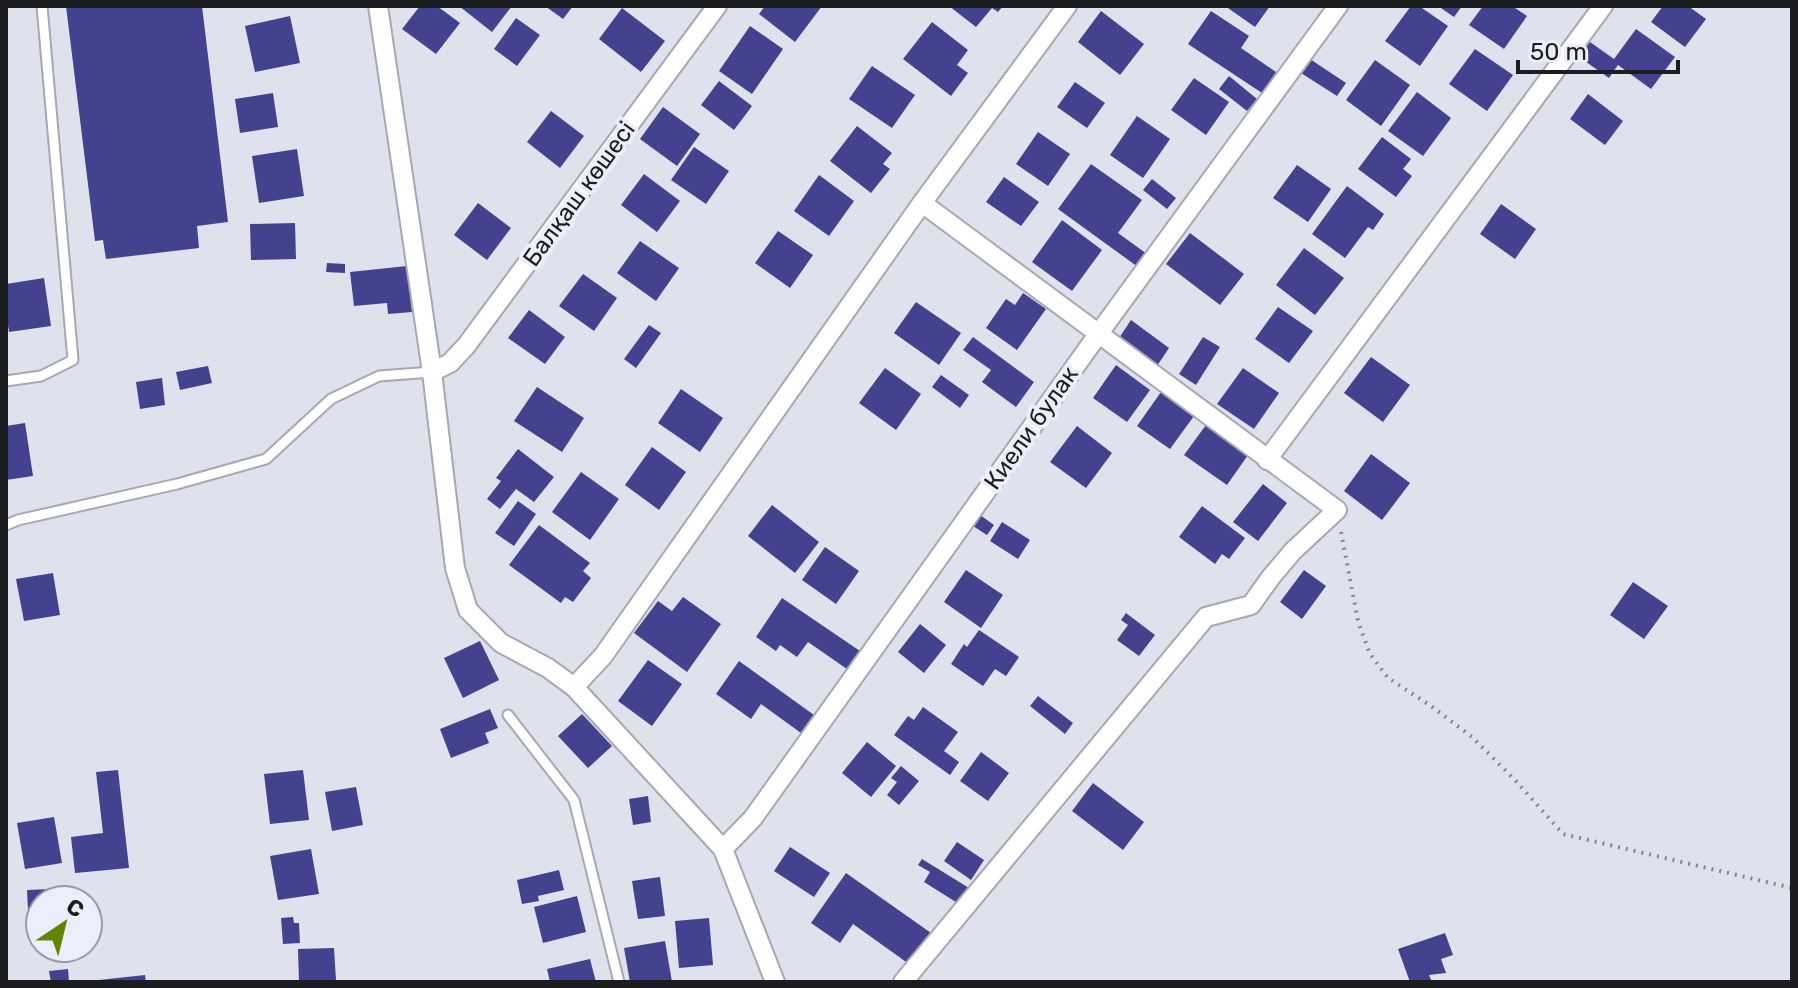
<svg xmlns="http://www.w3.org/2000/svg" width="1798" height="988" viewBox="0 0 1798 988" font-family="Rubik,sans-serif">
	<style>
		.building { fill: #42428e }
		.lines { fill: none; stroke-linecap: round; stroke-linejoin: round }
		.service-casing { stroke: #a6a8b3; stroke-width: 13 }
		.minor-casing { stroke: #a6a8b3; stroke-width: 22 }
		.path { stroke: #85878f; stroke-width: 4; stroke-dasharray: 2 6; stroke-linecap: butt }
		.service { stroke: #fff; stroke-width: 9 }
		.minor { stroke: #fff; stroke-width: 18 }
		.labels { text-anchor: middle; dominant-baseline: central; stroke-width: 8; stroke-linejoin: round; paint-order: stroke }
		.street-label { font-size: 24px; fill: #1c1d21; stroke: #edeefb }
	</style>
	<rect width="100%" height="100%" fill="#dfe1ed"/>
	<g class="building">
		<path d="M66 6H202L228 222 197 226 199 248 106 259 103 240 95 241Z"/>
		<path d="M420 6H437L460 23 436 54 402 29Z"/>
		<path d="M459 6H512L492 32Z"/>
		<path d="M545 6H573L563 19Z"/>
		<path d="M765 6H822L795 42 759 14Z"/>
		<path d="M949 6H1003L998 12 992 8 976 27Z"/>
		<path d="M1225 6H1270L1255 27Z"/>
		<path d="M1411 6H1419L1448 26 1420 66 1385 41Z"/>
		<path d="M1438 6H1462L1454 17Z"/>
		<path d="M1483 6H1512L1527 16 1504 49 1469 25Z"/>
		<path d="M1663 6H1688L1706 19 1685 47 1651 22Z"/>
		<path d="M622 8 665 41 641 72 599 39Z"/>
		<path d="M1101 11 1144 44 1120 75 1078 42Z"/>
		<path d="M1211 11 1249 36 1241 48 1276 72 1262 93 1188 44Z"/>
		<path d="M290 16 300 63 255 72 245 26Z"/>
		<path d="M516 18 540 35 517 66 494 49Z"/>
		<path d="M932 22 968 50 957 65 968 73 951 96 903 59Z"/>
		<path d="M750 26 783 49 752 94 719 71Z"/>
		<path d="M1636 29 1675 57 1651 89 1618 65 1609 78 1579 57 1590 42 1614 59Z"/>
		<path d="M1475 49 1513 75 1487 111 1449 84Z"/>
		<path d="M1310 59 1346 83 1337 96 1301 73Z"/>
		<path d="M1375 60 1410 85 1381 126 1346 100Z"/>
		<path d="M872 66 915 95 892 128 849 99Z"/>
		<path d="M1229 76 1257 99 1247 111 1219 89Z"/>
		<path d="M1194 78 1229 102 1206 135 1171 110Z"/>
		<path d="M719 81 752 106 734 130 701 105Z"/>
		<path d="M1075 82 1105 103 1087 128 1057 107Z"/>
		<path d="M1417 92 1451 118 1423 156 1388 131Z"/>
		<path d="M273 93 278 127 240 133 235 99Z"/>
		<path d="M1588 94 1623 121 1605 145 1570 119Z"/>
		<path d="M663 107 700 134 677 166 640 139Z"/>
		<path d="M551 111 584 136 560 168 527 142Z"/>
		<path d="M1137 116 1170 139 1143 178 1110 155Z"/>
		<path d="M857 126 892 153 883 164 890 169 871 193 830 161Z"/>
		<path d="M1038 132 1070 154 1048 186 1016 164Z"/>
		<path d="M1382 137 1411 159 1403 169 1412 176 1396 197 1358 169Z"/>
		<path d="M694 147 729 171 706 204 671 180Z"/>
		<path d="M297 149 304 196 259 203 252 156Z"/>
		<path d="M1091 164 1142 200 1118 233 1147 254 1138 267 1058 209Z"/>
		<path d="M1297 165 1331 189 1308 222 1273 198Z"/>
		<path d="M644 174 680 201 657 232 621 205Z"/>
		<path d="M819 175 854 201 829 236 794 211Z"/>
		<path d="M1004 177 1039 202 1021 226 986 202Z"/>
		<path d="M1152 179 1176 198 1167 209 1143 190Z"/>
		<path d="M1347 186 1384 214 1373 230 1368 227 1345 258 1312 234Z"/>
		<path d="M478 203 511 228 487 260 454 235Z"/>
		<path d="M1501 204 1536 229 1515 259 1480 234Z"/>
		<path d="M1062 220 1102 250 1072 291 1032 262Z"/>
		<path d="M295 223 296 259 251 260 250 224Z"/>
		<path d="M778 231 813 255 790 288 755 263Z"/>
		<path d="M1190 233 1244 274 1220 305 1166 264Z"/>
		<path d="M640 241 679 268 656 301 617 273Z"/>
		<path d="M1304 248 1344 278 1315 315 1276 285Z"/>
		<path d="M327 263 345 264V273L326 272Z"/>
		<path d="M407 266 412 312 388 314 387 303 354 306 350 272Z"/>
		<path d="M583 274 617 298 594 331 559 306Z"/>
		<path d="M44 278 51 326 9 332 6 312V284Z"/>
		<path d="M1023 293 1046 309 1017 350 986 328 1006 299 1015 305Z"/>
		<path d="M916 302 961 333 939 365 894 333Z"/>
		<path d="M1278 307 1313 331 1289 363 1255 339Z"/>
		<path d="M529 310 565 337 545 364 508 338Z"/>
		<path d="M1131 320 1169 348 1155 369 1117 341Z"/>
		<path d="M649 325 661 333 636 368 624 359Z"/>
		<path d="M973 337 1034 382 1016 407 982 382 991 370 963 350Z"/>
		<path d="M1203 337 1220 347 1196 385 1179 374Z"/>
		<path d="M1371 357 1410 385 1383 422 1344 393Z"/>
		<path d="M1116 365 1150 390 1127 422 1093 398Z"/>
		<path d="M208 366 212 383 180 390 176 372Z"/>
		<path d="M885 368 921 394 896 430 859 403Z"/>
		<path d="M1243 368 1279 393 1254 429 1217 404Z"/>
		<path d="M941 375 969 395 960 408 932 387Z"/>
		<path d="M162 378 165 405 140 409 136 382Z"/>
		<path d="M537 387 584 418 562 452 514 421Z"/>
		<path d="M681 389 723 418 700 452 658 423Z"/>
		<path d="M1161 392 1194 416 1170 449 1137 426Z"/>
		<path d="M25 423 33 476 6 480V426Z"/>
		<path d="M1206 425 1248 455 1227 485 1184 455Z"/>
		<path d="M1077 426 1112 453 1086 488 1050 462Z"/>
		<path d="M652 447 686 472 659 510 625 485Z"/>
		<path d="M518 449 554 477 534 502 516 489 500 509 487 499 501 481 496 478Z"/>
		<path d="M1371 454 1410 483 1382 520 1344 491Z"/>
		<path d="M581 472 619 499 590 540 552 512Z"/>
		<path d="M1263 484 1287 503 1258 541 1233 522Z"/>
		<path d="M518 501 536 514 514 546 495 533Z"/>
		<path d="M772 505 819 542 795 573 748 536Z"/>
		<path d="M1202 506 1245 538 1229 559 1222 554 1215 564 1179 537Z"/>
		<path d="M980 515 994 525 987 535 973 526Z"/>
		<path d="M1002 522 1030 540 1018 559 990 541Z"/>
		<path d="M539 525 590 563 583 571 591 578 573 602 565 597 561 603 509 565Z"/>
		<path d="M825 547 859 571 836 604 802 580Z"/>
		<path d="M966 570 1003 595 981 628 944 602Z"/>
		<path d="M1304 570 1326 586 1302 619 1280 602Z"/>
		<path d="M53 573 60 615 24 621 16 579Z"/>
		<path d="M1633 582 1668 606 1644 639 1610 615Z"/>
		<path d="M683 597 721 624 687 672 634 633 658 601 672 611Z"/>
		<path d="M782 598 860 651 847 669 808 642 797 657 780 645 776 651 756 637Z"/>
		<path d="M1126 613 1155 635 1139 656 1117 640 1128 625 1121 620Z"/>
		<path d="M920 624 946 645 924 673 898 652Z"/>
		<path d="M979 630 1019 657 1006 676 995 669 983 686 951 664 964 644 967 647Z"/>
		<path d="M480 641 499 680 463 698 444 658Z"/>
		<path d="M648 660 682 684 652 726 618 701Z"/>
		<path d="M739 661 814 715 801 733 761 704 751 719 716 694Z"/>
		<path d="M1038 696 1073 723 1065 734 1030 706Z"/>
		<path d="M923 707 958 732 944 751 959 762 950 775 894 735 908 716 914 720Z"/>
		<path d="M490 709 498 728 485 733 489 743 451 758 440 729Z"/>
		<path d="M582 714 612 746 588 768 558 736Z"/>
		<path d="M867 742 896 766 871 797 842 773Z"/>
		<path d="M981 752 1009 773 988 801 960 781Z"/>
		<path d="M901 766 919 781 899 805 887 795 897 782 891 778Z"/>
		<path d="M118 770 129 868 75 873 71 837 103 833 96 772Z"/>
		<path d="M303 770 309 820 270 824 264 774Z"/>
		<path d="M1093 783 1144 822 1123 850 1072 811Z"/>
		<path d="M356 787 363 825 332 831 325 792Z"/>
		<path d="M648 796 651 822 633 825 629 799Z"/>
		<path d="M54 817 62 863 25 869 17 823Z"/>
		<path d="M957 842 984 860 971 880 944 861Z"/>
		<path d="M790 847 830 873 814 897 774 871Z"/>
		<path d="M311 849 319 894 278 900 270 856Z"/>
		<path d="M922 859 969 888 959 904 924 882 930 872 918 865Z"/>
		<path d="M559 870 564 890 538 896 539 901 522 904 517 880Z"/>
		<path d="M846 873 931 933 909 964 853 924 840 943 811 923Z"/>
		<path d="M660 877 665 916 638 919 632 881Z"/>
		<path d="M53 889V900H40V909L28 910 27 890Z"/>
		<path d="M577 896 586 932 543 943 534 907Z"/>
		<path d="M293 917 294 923H299L300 943 283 944 281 918Z"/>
		<path d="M709 918 713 965 679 968 675 921Z"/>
		<path d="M1445 933 1453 955 1441 959 1446 973 1429 975 1432 982H1410L1398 949Z"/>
		<path d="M665 941 672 982H630L624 948Z"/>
		<path d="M334 948 336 980 299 982 298 949Z"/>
		<path d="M590 959 596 982H550L547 969Z"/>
		<path d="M68 969 69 982H51L49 971Z"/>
		<path d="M145 975 146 982H99V980Z"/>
	</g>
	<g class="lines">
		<defs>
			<g id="service">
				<path d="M6 381 41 376 73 360 42 6"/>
				<path d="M6 525 18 520 177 484 266 459 331 399 379 376 432 372"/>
				<path d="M508 715 574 800 619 982"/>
			</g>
			<g id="minor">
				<path d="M378 6 432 372 455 568 468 610 501 643 548 668 574 687"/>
				<path d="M432 372 450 363 466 346 717 6"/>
				<path d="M1267 460 1603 6"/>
				<path d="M723 849 753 818 1099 333 1338 6"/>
				<path d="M775 982 723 849 574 687 603 656 922 203 1067 6"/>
				<path d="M903 982 1206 617 1251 605 1271 577 1293 551 1337 510 922 203"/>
			</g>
		</defs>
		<use href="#service" class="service-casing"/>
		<use href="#minor" class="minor-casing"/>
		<path class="path" d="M1341 532 1358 621 1370 654 1388 678 1431 706 1472 737 1515 780 1563 834 1792 888"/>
		<use href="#service" class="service"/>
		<use href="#minor" class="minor"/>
	</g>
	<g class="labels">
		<g class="street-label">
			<text transform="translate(579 194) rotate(-54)">Балқаш көшесі</text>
			<text transform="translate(1031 428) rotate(-55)">Киели булак</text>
		</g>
	</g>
	<rect width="1798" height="988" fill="none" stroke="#1c1d21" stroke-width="16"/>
	<g transform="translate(64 924) rotate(35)"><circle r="38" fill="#edeefb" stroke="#999aa4" stroke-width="2"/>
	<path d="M0-6L14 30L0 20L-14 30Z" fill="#628505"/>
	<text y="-12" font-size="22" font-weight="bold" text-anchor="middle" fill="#1c1d21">С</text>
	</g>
	<path d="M1518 60v12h160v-12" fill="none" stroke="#1c1d21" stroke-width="4"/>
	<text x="1530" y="60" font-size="24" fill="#1c1d21" stroke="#edeefb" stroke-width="6" paint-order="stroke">50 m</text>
</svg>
